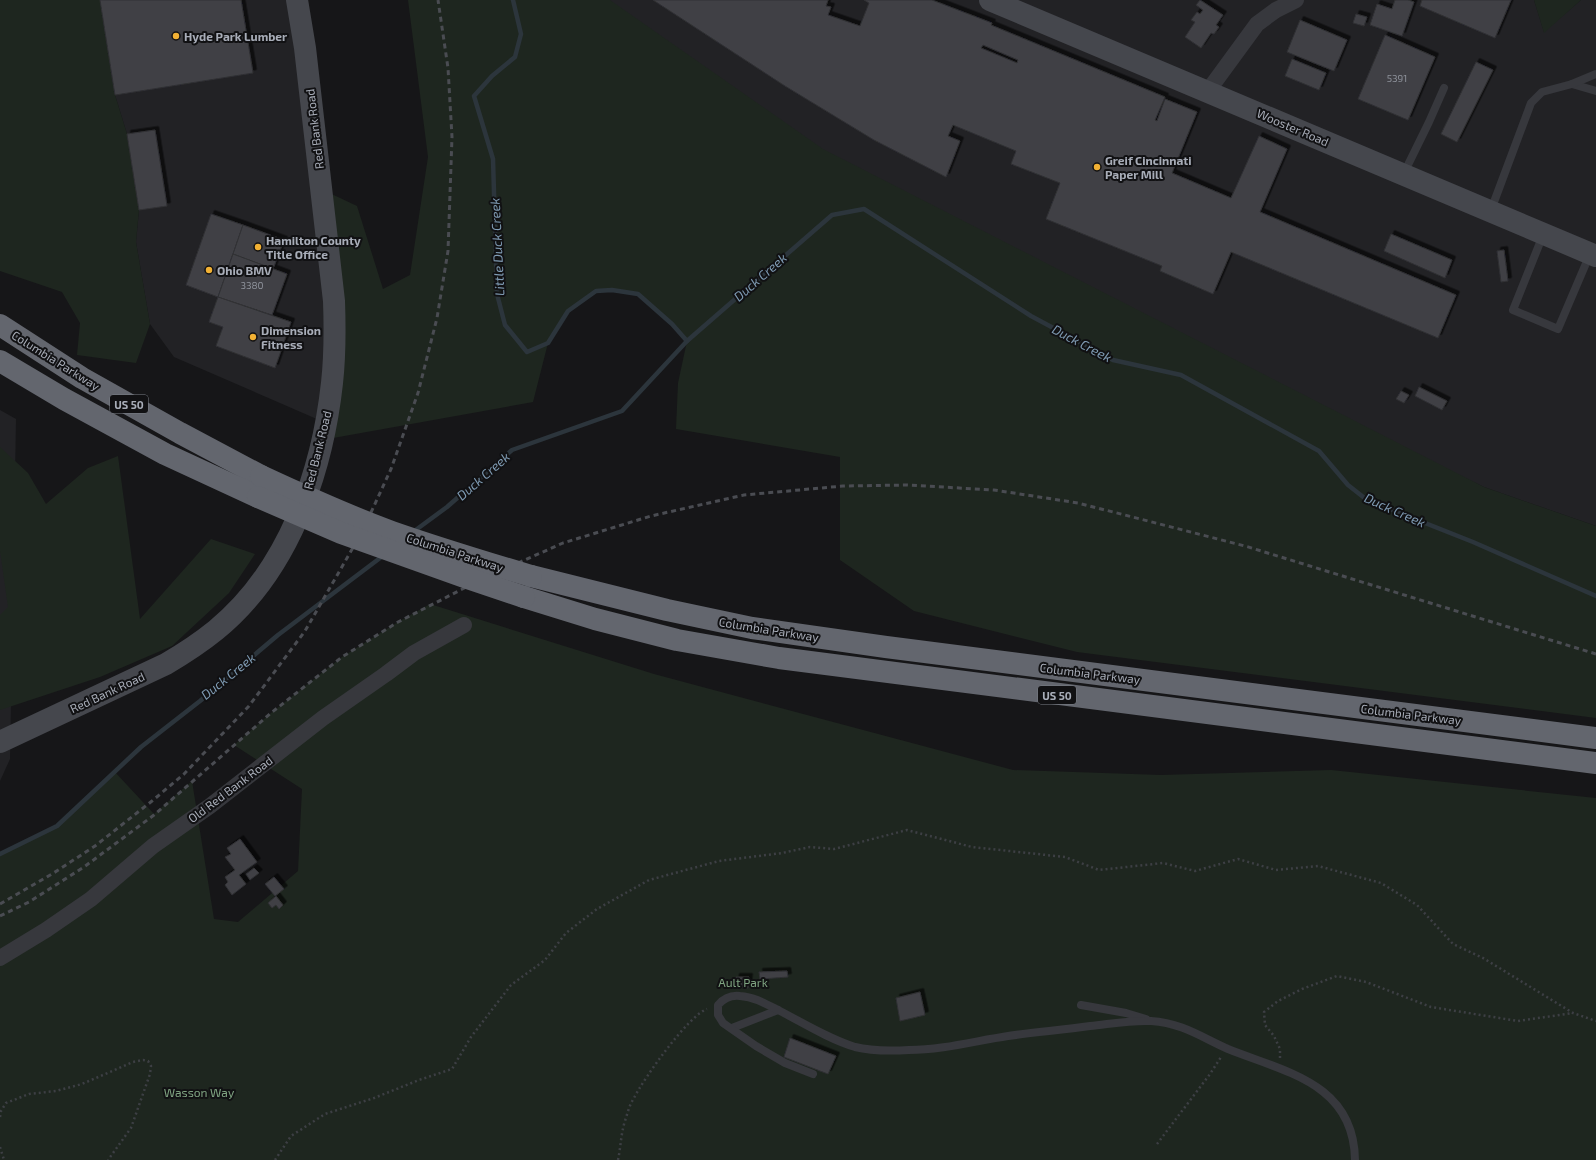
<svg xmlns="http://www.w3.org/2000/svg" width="1596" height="1160" viewBox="0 0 1596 1160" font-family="'Exo 2',sans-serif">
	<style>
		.built { fill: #222225 }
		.green { fill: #1e261f }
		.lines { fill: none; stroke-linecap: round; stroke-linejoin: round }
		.stream { stroke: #2c353c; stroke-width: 4.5 }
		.building { fill: #404145; stroke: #303034; fill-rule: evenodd; filter: url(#shadow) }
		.path { stroke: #3d3f44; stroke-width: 2.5; stroke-dasharray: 2 3; stroke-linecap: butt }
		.lane { stroke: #37383d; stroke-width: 8 }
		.street { stroke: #37383d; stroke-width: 16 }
		.secondary { stroke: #45474d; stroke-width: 22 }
		.highway { stroke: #63666e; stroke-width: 22 }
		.rail { stroke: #4a4c52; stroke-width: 3; stroke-dasharray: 5 4; stroke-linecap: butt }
		.highway-bridge { stroke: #63666e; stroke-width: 22 }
		.poi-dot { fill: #f2b134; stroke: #111113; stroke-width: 1.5 }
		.labels { text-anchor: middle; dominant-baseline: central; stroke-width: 4; stroke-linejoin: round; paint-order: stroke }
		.number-label { font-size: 10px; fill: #8e929b }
		.shield { fill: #111113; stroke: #7b7e86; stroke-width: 1 }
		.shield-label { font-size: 11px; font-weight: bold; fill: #a8adb8 }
		.poi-label { font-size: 12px; font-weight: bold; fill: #a8adb8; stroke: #111113; text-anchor: start }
		.street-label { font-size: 12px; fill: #a8adb8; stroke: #111113 }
		.park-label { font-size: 12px; fill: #7fa381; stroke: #111113 }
		.water-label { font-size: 13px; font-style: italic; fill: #7f9bb3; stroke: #111113 }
	</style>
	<defs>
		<filter id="shadow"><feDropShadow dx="3.5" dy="-3.5" stdDeviation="0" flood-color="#0009"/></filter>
	</defs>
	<rect width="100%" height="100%" fill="#161618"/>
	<g class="built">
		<path d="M100 0H297L334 301 326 423 174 357 150 324 136 242 139 210 127 134 115 95Z"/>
		<path d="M578 0H1534L1544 32 1581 0H1596V526L1484 487 812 167Z"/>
		<path d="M0 410 16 419 10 759 0 781Z"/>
	</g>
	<g class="green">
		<path d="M0 0H100L115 95 127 134 139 210 136 242 150 324 136 363 77 355 80 323 62 292 0 271Z"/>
		<path d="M408 0H610L823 149 1484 487 1596 526V718L1077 652 914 611 840 560V457L676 429 678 383 687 341 672 324 638 294 612 290 596 291 568 311 548 343 533 402 322 440 326 423 321 189 357 206 383 289 410 275 428 157Z"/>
		<path d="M1534 0H1581L1544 33Z"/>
		<path d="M0 447 28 473 46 504 88 468 118 456 140 619 211 539 255 554 229 593 172 646 100 677 0 710V615L8 607 0 551Z"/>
		<path d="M430 604 654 674 1013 770 1161 775 1331 770 1596 798V1160H0V854L57 826 114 771 154 814 192 781 214 919 238 922 298 871 302 789 234 745 271 713 342 657 398 622Z"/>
	</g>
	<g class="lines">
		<g class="stream">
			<path d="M513 0 521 34 515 57 492 76 474 96 493 159 497 294 505 325 527 352 548 343 568 311 596 291 612 290 638 294 672 324 687 341"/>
			<path d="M413 532 447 507 512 450 622 411 687 341 832 215 864 209 1031 316 1113 360 1181 375 1319 451 1348 485 1367 500 1473 542 1596 596"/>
			<path d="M0 854 57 826 141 747 200 701 278 635 384 555"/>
		</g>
	</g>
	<g class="building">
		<path d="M100 0H241L253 73 115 95Z"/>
		<path d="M653 0H828L826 6 831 7 828 15 860 26 869 3 864 0H932L992 23 991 25 1165 97 1155 120 1157 121 1165 99 1197 112 1172 173 1231 198 1259 136 1287 149 1260 212 1456 295 1438 338 1231 252 1213 294 1160 271 1162 266 1046 219 1060 183 1011 164 1016 151 953 125 948 136 960 141 946 177 874 140 785 86ZM983 45 1018 60 1017 63 981 48Z"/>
		<path d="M1200 0 1223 15 1216 25 1219 27 1214 34 1211 33 1201 48 1185 37 1195 22 1191 20 1197 12 1200 14 1203 10 1196 5Z"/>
		<path d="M1395 0H1408L1414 2 1402 36 1370 25 1377 4 1392 9Z"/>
		<path d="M1422 0H1511L1495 38 1420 6Z"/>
		<path d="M1356 14 1367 17 1364 26 1353 23Z"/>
		<path d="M1300 20 1347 40 1334 71 1287 52Z"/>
		<path d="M1385 35 1435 57 1408 120 1358 99Z"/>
		<path d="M1292 59 1326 73 1319 90 1285 76Z"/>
		<path d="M1476 62 1493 70 1457 142 1441 134Z"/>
		<path d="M155 130 167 206 139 210 127 134Z"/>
		<path d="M211 214 243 225 218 297 186 285Z"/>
		<path d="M243 225 284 240 273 269 233 254Z"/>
		<path d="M1391 234 1452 260 1445 278 1384 251Z"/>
		<path d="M1504 250 1508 281 1501 282 1497 251Z"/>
		<path d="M233 254 287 274 272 315 218 297Z"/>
		<path d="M218 297 291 322 275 368 216 346 223 327 209 322Z"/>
		<path d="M1419 387 1447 401 1442 410 1415 396Z"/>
		<path d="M1401 391 1409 395 1404 403 1396 399Z"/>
		<path d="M240 839 257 862 239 875 246 884 232 895 225 885 228 882 225 877 235 870 225 857 231 854 227 848Z"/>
		<path d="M254 868 259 873 250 880 246 874Z"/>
		<path d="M274 877 284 889 275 896 265 884Z"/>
		<path d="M276 896 283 905 279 909 276 905 272 908 268 903Z"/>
		<path d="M787 971 788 977 760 979 759 972Z"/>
		<path d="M736 977H749L748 988 735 987Z"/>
		<path d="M920 992 925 1015 900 1021 896 998Z"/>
		<path d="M790 1038 836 1056 828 1074 784 1057Z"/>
	</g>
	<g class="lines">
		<g class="path">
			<path d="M1280 1058V1049L1274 1036 1265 1025 1264 1012 1278 1001 1302 989 1337 976 1366 982 1431 1007 1518 1021 1573 1013"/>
			<path d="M0 1117 1 1111 6 1103 29 1094 56 1091 82 1084 133 1062 143 1060 148 1061 151 1066 150 1074 131 1128 108 1160"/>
			<path d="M1157 1144 1210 1074 1221 1057"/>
			<path d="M0 1147 4 1160"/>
			<path d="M275 1160 291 1136 325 1114 374 1098 419 1080 452 1069 471 1037 511 985 545 960 566 933 597 909 649 880 719 861 782 853 810 847 834 849 907 830 972 847 1065 857 1099 870 1163 863 1195 871 1238 859 1276 870 1318 866 1381 883 1417 905 1453 944 1483 958 1573 1013 1596 1021"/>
			<path d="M618 1160C621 1146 621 1131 626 1118 628 1111 630 1104 634 1098 644 1078 688 1016 707 1009"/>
		</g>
		<g class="lane">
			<path d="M1572 84 1596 91"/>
			<path d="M1404 173 1429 122 1444 88"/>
			<path d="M1491 210 1531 103 1542 92 1572 84 1596 74"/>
			<path d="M1543 235 1513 310 1558 329 1590 254"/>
			<path d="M1081 1005 1126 1013 1146 1019"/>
			<path d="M732 1028 778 1010"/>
			<path d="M813 1074 785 1063 756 1046 723 1023 718 1015V1005C724 998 732 995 740 996 755 997 768 1005 780 1011 805 1024 829 1039 855 1047 871 1051 892 1051 909 1050 942 1050 975 1041 1008 1036 1035 1032 1063 1030 1090 1026 1110 1024 1131 1020 1151 1021 1182 1023 1201 1037 1228 1049 1285 1072 1354 1083 1355 1160"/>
		</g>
		<g class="street">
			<path d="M1208 91 1257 24 1276 10 1296 0"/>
			<path d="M0 958 46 930 91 899 153 846 210 806 323 718 386 674 414 653 464 625"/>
		</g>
		<g class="secondary">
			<path d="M990 0 1596 256"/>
			<path d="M0 742 166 664C183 654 200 643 216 630 288 571 322 474 332 383 335 356 335 329 334 301L305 48 297 0"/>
		</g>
		<g class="highway">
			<path d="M0 325 82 378 180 433 261 476"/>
			<path d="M0 361 64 399 165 454 258 497"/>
			<path d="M531 576 667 610 752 628 886 647 1596 738"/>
			<path d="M524 597 595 619 677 640 779 658 1596 763"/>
		</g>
		<g class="rail">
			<path d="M0 904 52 874 95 846 152 801 184 774 249 706 305 631 362 532 391 469 418 393 437 318 448 251 452 137 448 68 438 0"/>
			<path d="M0 916 29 902 84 867 154 815 271 713 342 657 398 622 482 579 563 543 651 516 744 495 843 486 907 485 994 490 1078 503 1245 546 1596 654"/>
		</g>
		<g class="highway-bridge">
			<path d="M261 476C304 496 348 516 392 532 438 548 484 562 531 576"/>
			<path d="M258 497 341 533 467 578 524 597"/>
		</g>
	</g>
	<g class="poi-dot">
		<circle cx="176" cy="36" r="4"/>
		<circle cx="1097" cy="167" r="4"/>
		<circle cx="258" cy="247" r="4"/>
		<circle cx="209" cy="270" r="4"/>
		<circle cx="253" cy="337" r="4"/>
	</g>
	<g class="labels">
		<g class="number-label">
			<text x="1397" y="78">5391</text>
			<text x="252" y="285">3380</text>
		</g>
		<g class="shield">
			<rect x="110" y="395" width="38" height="18" rx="3"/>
			<rect x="1038" y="686" width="38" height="18" rx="3"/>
		</g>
		<g class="shield-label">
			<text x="129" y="404">US 50</text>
			<text x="1057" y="695">US 50</text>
		</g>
		<g class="poi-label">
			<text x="184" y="36">Hyde Park Lumber</text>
			<text x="1105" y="160">Greif Cincinnati<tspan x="1105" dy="14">Paper Mill</tspan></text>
			<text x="266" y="240">Hamilton County<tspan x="266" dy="14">Title Office</tspan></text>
			<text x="217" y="270">Ohio BMV</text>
			<text x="261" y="330">Dimension<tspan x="261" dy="14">Fitness</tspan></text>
		</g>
		<g class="street-label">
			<text transform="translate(1293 127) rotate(23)">Wooster Road</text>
			<text transform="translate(314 129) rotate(-97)">Red Bank Road</text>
			<text transform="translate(56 360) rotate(32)">Columbia Parkway</text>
			<text transform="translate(317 450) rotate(-76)">Red Bank Road</text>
			<text transform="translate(455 552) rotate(18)">Columbia Parkway</text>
			<text transform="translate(769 629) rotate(9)">Columbia Parkway</text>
			<text transform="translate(1090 673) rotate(7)">Columbia Parkway</text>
			<text transform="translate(107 692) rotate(-25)">Red Bank Road</text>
			<text transform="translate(1411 714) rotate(7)">Columbia Parkway</text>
			<text transform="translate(230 789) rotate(-37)">Old Red Bank Road</text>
		</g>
		<g class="park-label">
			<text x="743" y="982">Ault Park</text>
			<text x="199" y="1092">Wasson Way</text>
		</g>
		<g class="water-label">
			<text transform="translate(497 247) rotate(-93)">Little Duck Creek</text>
			<text transform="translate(760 277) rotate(-41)">Duck Creek</text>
			<text transform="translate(1082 343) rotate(28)">Duck Creek</text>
			<text transform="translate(483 476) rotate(-41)">Duck Creek</text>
			<text transform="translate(1395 510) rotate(24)">Duck Creek</text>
			<text transform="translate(228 676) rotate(-39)">Duck Creek</text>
		</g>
	</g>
</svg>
